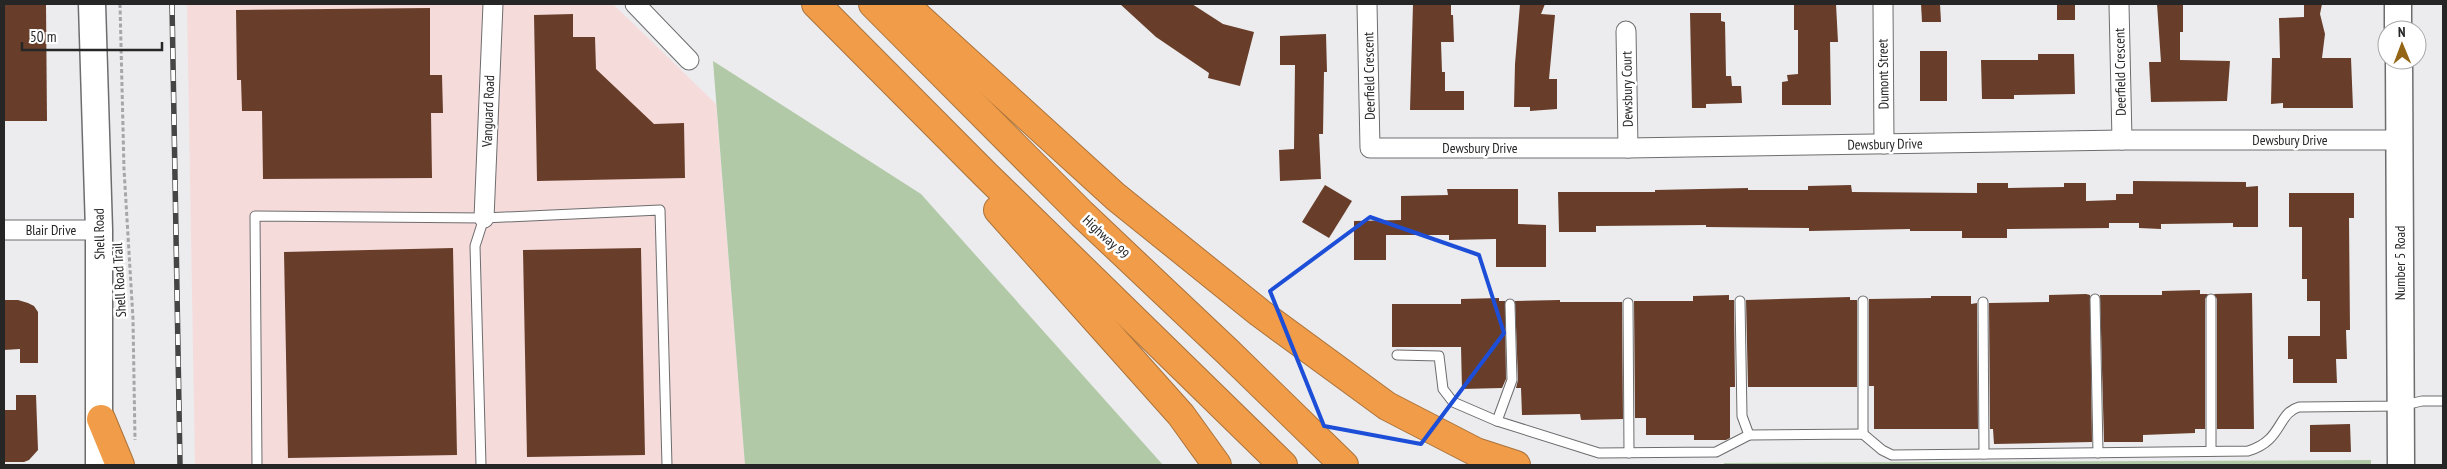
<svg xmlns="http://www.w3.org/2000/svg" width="2447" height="469" viewBox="0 0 2447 469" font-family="'PT Sans Narrow',sans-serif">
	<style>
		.industrial { fill: #f6dbdb }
		.green { fill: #b2c9a7 }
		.building { fill: #683e2a }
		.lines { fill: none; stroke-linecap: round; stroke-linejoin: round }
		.lane-casing { stroke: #6d6d6f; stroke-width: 11 }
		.street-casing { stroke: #6d6d6f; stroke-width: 21 }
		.secondary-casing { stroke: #6d6d6f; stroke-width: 29 }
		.highway-casing { stroke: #aa733c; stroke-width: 30 }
		.path { stroke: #a6a6a8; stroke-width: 3; stroke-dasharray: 4 2.5; stroke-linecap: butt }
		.lane { stroke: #fff; stroke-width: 9 }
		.street { stroke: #fff; stroke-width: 19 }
		.secondary { stroke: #fff; stroke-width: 26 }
		.highway { stroke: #f19c48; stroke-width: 28 }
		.rail-casing { stroke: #454545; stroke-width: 5.5 }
		.rail { stroke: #fff; stroke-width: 4; stroke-dasharray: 11; stroke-linecap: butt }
		.marked { fill: none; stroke: #1d4ed8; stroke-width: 4; stroke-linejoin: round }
		.labels { text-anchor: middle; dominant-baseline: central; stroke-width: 5; stroke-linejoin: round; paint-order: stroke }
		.street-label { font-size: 14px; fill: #262626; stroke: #fff }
	</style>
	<rect width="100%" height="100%" fill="#ececee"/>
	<path class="industrial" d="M187 4H613L716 104 745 465H195Z"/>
	<g class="green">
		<path d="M713 61 921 194 1163 465H745Z"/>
		<path d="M2371 460V465H1724V463Z"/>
	</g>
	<g class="building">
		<path d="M4 4H46L47 121H4Z"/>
		<path d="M1120 4H1192L1223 24 1254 32 1240 86 1208 78 1209 73 1156 37Z"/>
		<path d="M1413 4H1451V15H1453L1454 42H1441L1442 72H1445V91H1464V110H1410Z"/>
		<path d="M1520 4H1545L1541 14 1555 15 1549 79H1557V109L1530 111V107H1514L1515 64Z"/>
		<path d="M1794 4H1836L1838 42H1830L1831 105H1782V82L1788 81 1787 75 1798 74V30H1794Z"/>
		<path d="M1921 4H1940L1941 22H1922Z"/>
		<rect x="2057" y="4" width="18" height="16"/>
		<path d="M2157 4H2183V32H2180V60L2230 61 2227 101 2151 102 2149 62H2161Z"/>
		<path d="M2304 4H2322L2320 14 2325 34 2322 58H2351L2353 108H2283V103L2271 104 2272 58H2280L2279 18 2304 17Z"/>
		<path d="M430 8V75H442L443 113H431L432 178 263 179 262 111H242L241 80H237L236 10Z"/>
		<path d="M1690 13H1721V21L1725 22 1726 76H1731L1732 86H1741L1742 103 1706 104V108H1692Z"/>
		<path d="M573 14V37H595L596 69 654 124 684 123 685 178 537 181 534 15Z"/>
		<path d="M1326 34 1327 72H1324L1323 134H1319L1321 179 1280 181 1279 150 1294 149 1295 65H1280V36Z"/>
		<rect x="1920" y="51" width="27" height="50"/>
		<path d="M2038 54H2074L2075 94 2014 95V99H1982L1981 60H2038Z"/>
		<path d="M2133 181 2246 182V187L2258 186V227H2233V223L2161 224V229L2139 228V223H2109V228L2007 229V238H1962V231H1910V229L1809 231V228L1706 227V225L1596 226V232H1559L1558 192H1655V190L1748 188V190H1808V186L1851 185 1852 192 1977 193V183H2008V188L2064 187V183H2086V201L2116 200V194H2133Z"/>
		<path d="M1325 185 1352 201 1329 238 1302 222Z"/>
		<path d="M1447 189H1518V224L1546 225V267H1496V239L1449 240V235H1386V260H1354V221L1401 220V196L1448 195Z"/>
		<path d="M2289 193H2354V218H2349L2350 330H2346L2347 359H2336L2337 383H2293V359H2288V336H2320V301H2307V279H2302V227H2289Z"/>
		<path d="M453 248 457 455 288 458 284 252Z"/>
		<path d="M641 248 645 455 527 457 523 250Z"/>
		<path d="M2200 290V294H2208L2205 299V429H2195V433L2143 435V442H2104L2100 295H2162V291Z"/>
		<path d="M2252 293 2254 429H2217V299L2214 294Z"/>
		<path d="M2086 294 2090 295 2092 442 1994 444 1993 429H1990L1989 303 2049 302V295Z"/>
		<path d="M1729 295V300H1734L1735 387H1730V438L1726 440H1694V435H1646V418H1635L1634 301H1693V296Z"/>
		<path d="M1931 296H1971V304L1977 303 1978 429H1874V386H1869V299L1931 298Z"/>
		<path d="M1850 297V300H1857V387H1748L1746 300Z"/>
		<path d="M1499 298V301H1505L1506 379 1502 388 1462 389 1461 347H1392V304H1461V299Z"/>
		<path d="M4 300H18L28 303 34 306 38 312V363H20V349L4 350Z"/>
		<path d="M1560 300V302H1622L1623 419 1581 420 1580 414 1522 415 1521 388H1516L1518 380 1515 301Z"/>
		<path d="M16 395H36L38 450 29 460 24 462H4V410H16Z"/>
		<path d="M2350 424 2351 452H2310V425Z"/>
	</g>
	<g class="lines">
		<defs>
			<g id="lane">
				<path d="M2095 299 2098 453"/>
				<path d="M2211 299V451"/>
				<path d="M1740 301 1742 416 1749 435"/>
				<path d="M1863 301V434"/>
				<path d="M1983 302 1984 454"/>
				<path d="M1628 303 1629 453"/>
				<path d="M1397 355 1439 356 1443 389 1453 402 1497 421 1599 453 1716 452 1749 435 1863 434 1882 450 1892 455 2248 451C2283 441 2277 413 2299 407L2400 406 2422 401H2443"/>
				<path d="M1497 421 1512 380 1510 304"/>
				<path d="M257 465 255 216 484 218 660 210 667 465"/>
				<path d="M481 465 475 246 484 218"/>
			</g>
			<g id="street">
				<path d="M635 4 689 60"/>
				<path d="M1367 4 1370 148H1628L2122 140H2400"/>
				<path d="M1883 4 1884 144"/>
				<path d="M2119 4 2122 140"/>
				<path d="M1626 31 1628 148"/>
				<path d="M484 218 493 4"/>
				<path d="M4 230H99"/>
			</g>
			<g id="secondary">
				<path d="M92 4 99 230V465"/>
				<path d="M2398 4V30"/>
				<path d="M2399 60 2401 465"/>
			</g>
			<g id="highway">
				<path d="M816 4 986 175 1283 465"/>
				<path d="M873 4 1082 214 1228 352 1344 465"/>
				<path d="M904 4 1116 197 1260 313 1387 406 1476 452 1516 465"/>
				<path d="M998 210 1181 415 1217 465"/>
				<path d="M101 419 120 465"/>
			</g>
		</defs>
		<use href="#lane" class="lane-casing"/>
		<use href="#street" class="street-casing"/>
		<use href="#secondary" class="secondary-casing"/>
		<use href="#highway" class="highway-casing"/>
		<path class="path" d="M120 4 124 169 133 319 135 440"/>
		<use href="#lane" class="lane"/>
		<use href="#street" class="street"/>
		<use href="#secondary" class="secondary"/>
		<use href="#highway" class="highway"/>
		<defs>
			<path id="rail" d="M172 4 180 465"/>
		</defs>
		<use href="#rail" class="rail-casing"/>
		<use href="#rail" class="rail"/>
	</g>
	<path class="marked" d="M1370 217 1479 255 1504 333 1421 444 1324 426 1270 291Z"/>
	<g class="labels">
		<g class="street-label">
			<text transform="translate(2120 72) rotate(-91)">Deerfield Crescent</text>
			<text transform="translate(1883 74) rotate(-91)">Dumont Street</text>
			<text transform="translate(1369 76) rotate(-91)">Deerfield Crescent</text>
			<text transform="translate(1627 89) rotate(-91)">Dewsbury Court</text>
			<text transform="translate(488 111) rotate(-88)">Vanguard Road</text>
			<text x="2290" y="140">Dewsbury Drive</text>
			<text transform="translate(1885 144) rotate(-1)">Dewsbury Drive</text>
			<text x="1480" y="148">Dewsbury Drive</text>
			<text x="51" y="230">Blair Drive</text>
			<text transform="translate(99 234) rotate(-91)">Shell Road</text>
			<text transform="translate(1106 237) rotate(43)">Highway 99</text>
			<text transform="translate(2400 263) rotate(-90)">Number 5 Road</text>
			<text transform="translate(119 280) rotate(-93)">Shell Road Trail</text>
		</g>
	</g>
	<rect width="2447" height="469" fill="none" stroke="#262626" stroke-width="10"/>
	<g transform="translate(2402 45) rotate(359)"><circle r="24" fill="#ffffff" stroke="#a8a8a8"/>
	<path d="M0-4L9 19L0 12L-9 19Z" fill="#946514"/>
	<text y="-8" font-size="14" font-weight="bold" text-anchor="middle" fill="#262626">N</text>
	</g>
	<path d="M22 42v8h140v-8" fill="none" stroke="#262626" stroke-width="2.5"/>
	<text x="30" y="42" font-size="15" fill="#262626" stroke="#ffffff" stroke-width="4" paint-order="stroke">50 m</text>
</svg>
